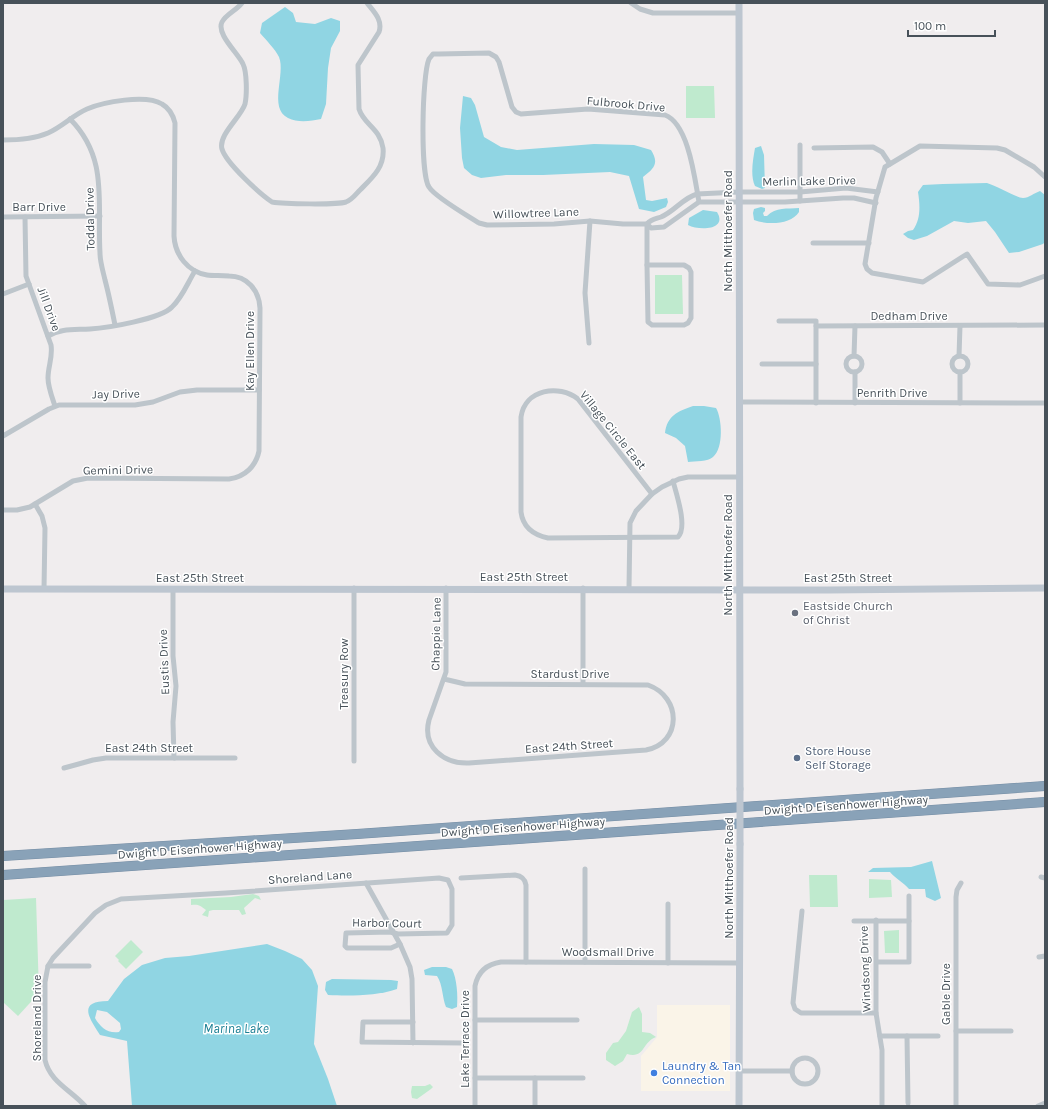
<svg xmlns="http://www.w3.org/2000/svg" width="1048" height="1109" viewBox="0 0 1048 1109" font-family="Karla,sans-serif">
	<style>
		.commercial { fill: #faf4e8 }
		.green { fill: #bfeace }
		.water { fill: #90d5e3; fill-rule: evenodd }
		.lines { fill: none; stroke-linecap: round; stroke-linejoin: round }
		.highway-casing { stroke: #758da4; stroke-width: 10 }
		.street { stroke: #bdc5cb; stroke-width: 5 }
		.secondary { stroke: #bdc6d0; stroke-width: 7 }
		.highway { stroke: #89a2b8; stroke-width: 9 }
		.secondary-bridge { stroke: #bdc6d0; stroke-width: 7 }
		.worship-dot { fill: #6b7280; stroke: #fff; stroke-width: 1.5 }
		.service-dot { fill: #5c6f8a; stroke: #fff; stroke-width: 1.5 }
		.shop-dot { fill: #3f7fe0; stroke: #fff; stroke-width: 1.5 }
		.labels { text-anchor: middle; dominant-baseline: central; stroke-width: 3; stroke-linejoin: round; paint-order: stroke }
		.street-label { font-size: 12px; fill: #475159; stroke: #fff }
		.worship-label { font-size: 12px; fill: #5b616d; stroke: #fff; text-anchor: start }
		.service-label { font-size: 12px; fill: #4e5e75; stroke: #fff; text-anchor: start }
		.shop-label { font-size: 12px; fill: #366cbe; stroke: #fff; text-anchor: start }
		.water-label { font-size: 13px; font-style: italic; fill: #197e93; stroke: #fff }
	</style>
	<rect width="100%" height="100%" fill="#f0edee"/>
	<path class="commercial" d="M657 1005H730V1091H641V1056L657 1037Z"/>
	<g class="green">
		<path d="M686 86H714L715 118H686Z"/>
		<path d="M655 275H682L683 314H655Z"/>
		<path d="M809 875H837L838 907H810Z"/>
		<path d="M869 879 891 880 892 897 869 898Z"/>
		<path d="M253 894 259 896 261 900 255 898 244 908 246 914 242 915 239 910H213L209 911 208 917 202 915 206 910C200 905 198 904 191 905V899L231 897Z"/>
		<path d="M36 898 39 993 18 1016 3 1002V900Z"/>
		<path d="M899 930V953H885L884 931Z"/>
		<path d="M131 940 143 952 126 969 118 961 119 960 115 956Z"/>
		<path d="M639 1007 642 1014V1032L650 1033 656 1037C642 1042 645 1059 627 1054L623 1061 615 1066 606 1060V1053L613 1043 618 1042 626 1031 632 1012Z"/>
		<path d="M430 1084 433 1087 431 1089 417 1099 412 1098 411 1092 412 1086H425Z"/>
	</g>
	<g class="water">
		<path d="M285 7 293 13 296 22 315 24 331 18 340 21V31L331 48 328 68 326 104 321 119C311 121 298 123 288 118 268 108 286 74 279 57 275 49 266 40 260 33L262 23Z"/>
		<path d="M463 96 471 98 475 105 484 137 501 147 517 150 594 144 634 145 651 150C659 163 655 168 643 177L646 200 652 201 667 198 668 202 666 207 654 212 639 209 629 176 610 172 543 175H506L481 178 472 175 464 168 462 158 460 128Z"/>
		<path d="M761 146 764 155 765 188 762 189 755 186C750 175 753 160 755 148Z"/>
		<path d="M987 183C997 186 1015 197 1023 198 1029 198 1034 193 1040 191L1045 195V242L1043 244 1019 252 1009 253 995 232 986 221 968 223 954 221 927 236 914 240 908 238 903 234 908 231 913 230C921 219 920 205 918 192L923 185 943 184Z"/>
		<path d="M761 207 765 208V211L763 213 764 216H767C776 207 787 209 799 208V212C791 225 767 225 754 220L753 213 754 209Z"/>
		<path d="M703 210 717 212C728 230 699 231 688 225L689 218Z"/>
		<path d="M693 406H704L716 408C722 418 724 448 713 457 708 462 695 461 688 462L685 446 676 438 665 433C667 416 678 411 693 406Z"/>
		<path d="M932 861 941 898 935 901 926 897 925 889H909C903 882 895 878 890 872H868L873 868 911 867Z"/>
		<path d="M267 944 285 951 302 959 312 970 318 986 314 1044 328 1079 337 1106H132L127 1041 100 1035C89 1018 77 1001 108 1001L124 979 142 965 165 958 189 956ZM97 1010 107 1012 120 1023 121 1029 119 1032C108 1034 100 1027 95 1018Z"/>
		<path d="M432 967H446L452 969C457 979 458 996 457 1007L452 1009 446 1007C442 997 443 985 437 976L425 975 424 970Z"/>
		<path d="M332 979 391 980 398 981 397 989C377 996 349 996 328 995L325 990 326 982Z"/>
	</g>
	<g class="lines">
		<defs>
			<g id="highway">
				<path d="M3 856 357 834 1045 786"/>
				<path d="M3 875 1045 802"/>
			</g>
		</defs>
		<use href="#highway" class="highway-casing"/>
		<g class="street">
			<path d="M242 3C237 10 226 14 222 22 216 34 238 53 243 64 247 72 247 95 245 104 241 117 218 135 222 149 226 163 260 194 272 202 284 204 336 205 346 202 352 200 356 194 360 190 372 178 385 167 383 148 380 128 364 125 359 109L358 65 379 32C383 20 374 12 367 3"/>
			<path d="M631 3 640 9 653 13H739"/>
			<path d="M70 119C109 158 97 203 100 253 100 262 103 271 105 280 109 295 112 310 115 325"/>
			<path d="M3 140C19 140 34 139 48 133 62 127 73 115 87 109 103 102 146 94 162 104 169 108 173 115 175 123L174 236C175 255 188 272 207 275 214 276 221 275 229 276 247 276 259 290 260 308L259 451C256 466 245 477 229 479L88 478 73 481 30 507 17 510H3"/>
			<path d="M800 145V201"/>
			<path d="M814 148 873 147 882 152 890 164"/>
			<path d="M1045 177 1034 167 1005 150 997 148 920 146 885 167 876 198 865 264 867 269 872 273 923 282 967 254 988 284 1020 285 1045 276"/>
			<path d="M699 202C695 181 689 124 665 115L588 109 521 114 516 112 512 107 499 62 496 57 489 53 439 54H433L429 59C422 75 420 174 429 187 435 197 468 216 479 223L487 225 554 224 590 221 623 224H647L651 228 664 227 699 202H785L843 198H854L876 203"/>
			<path d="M3 217 100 216"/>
			<path d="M25 217 26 276 51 345C53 357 48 366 48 378 48 387 52 397 55 406"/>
			<path d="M647 224C651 219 655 219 661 217 675 211 683 198 697 194L739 192H800L846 188 878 192"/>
			<path d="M813 243H869"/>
			<path d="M647 265H684L689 268 691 272V318L688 323 684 325H652L648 322Z"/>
			<path d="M647 265V224"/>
			<path d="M3 294 29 284"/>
			<path d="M779 321H816V403"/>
			<path d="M816 326 1045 325"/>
			<path d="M48 336C61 328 75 330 90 329 107 328 161 319 172 307 182 298 188 282 195 271"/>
			<path d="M589 343 585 293 590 221"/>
			<circle cx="854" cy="364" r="8"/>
			<circle cx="960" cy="364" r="8"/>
			<path d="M854 356 855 326"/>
			<path d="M959 356 960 326"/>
			<path d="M762 364H816"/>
			<path d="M960 372V403"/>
			<path d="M739 402 1045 403"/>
			<path d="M855 403V372"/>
			<path d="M3 436 49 409 59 405H135L153 402 180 392 197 390H259"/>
			<path d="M652 494 578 399C559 384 525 389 521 417V512C523 528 534 535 548 538L678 537C688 527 676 493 673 481"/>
			<path d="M35 504 42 516 45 528 44 589"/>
			<path d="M629 588 630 523 636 511 652 494 662 487 679 479 688 477H739"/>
			<path d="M173 589V656L176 686 173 722 174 758"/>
			<path d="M444 679 465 684 648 685C682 697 682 743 646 750L469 763C444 764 422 747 429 720L446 672V588"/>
			<path d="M583 684V588"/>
			<path d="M354 761V588"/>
			<path d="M64 768 93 760 106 758H235"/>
			<path d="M585 869V962"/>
			<path d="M1041 877 1045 878"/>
			<path d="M461 878 515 875C522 876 525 879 526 885V962"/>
			<path d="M366 883 400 944 410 967 412 979 413 1043"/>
			<path d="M668 904V963"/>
			<path d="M802 911 793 1003 795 1009 801 1013H876"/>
			<path d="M876 920V1013L882 1050V1106"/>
			<path d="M854 921H909"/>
			<path d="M1039 957 1045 956"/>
			<path d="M877 962H909V896"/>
			<path d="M48 966H89"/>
			<path d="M475 1020H577"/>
			<path d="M413 1022H363L362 1042 462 1043"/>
			<path d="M956 1031H1011"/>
			<path d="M880 1036H938"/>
			<path d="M907 1036 908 1103"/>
			<circle cx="805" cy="1071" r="13"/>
			<path d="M739 1071H792"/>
			<path d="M475 1078H583"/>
			<path d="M85 1106C71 1090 50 1082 45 1060V982L48 966 53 958 95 913 106 905 121 899 226 893 439 878 448 880 452 889V925L447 933 398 934 390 932 346 933 345 946 347 948H391L400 944"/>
			<path d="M475 1106V986C478 971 487 964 501 962L739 963"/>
			<path d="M535 1106V1078"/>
			<path d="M956 1106V897L957 890 961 883"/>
			<path d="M1038 1106 1045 1103"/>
		</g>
		<g class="secondary">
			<path d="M739 3 740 789"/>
			<path d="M3 589 828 590 1045 588"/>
			<path d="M739 1106 740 844"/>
		</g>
		<use href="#highway" class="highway"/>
		<path class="secondary-bridge" d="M740 844V789"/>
	</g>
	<circle class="worship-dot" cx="795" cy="613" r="4"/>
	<circle class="service-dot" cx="797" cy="758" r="4"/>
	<circle class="shop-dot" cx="654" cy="1073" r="4"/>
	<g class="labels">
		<g class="street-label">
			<text transform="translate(626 104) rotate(5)">Fulbrook Drive</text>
			<text transform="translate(809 181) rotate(-1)">Merlin Lake Drive</text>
			<text x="39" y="207">Barr Drive</text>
			<text transform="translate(536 213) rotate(-2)">Willowtree Lane</text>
			<text transform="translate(90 219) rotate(-91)">Todda Drive</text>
			<text transform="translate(728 231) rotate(-90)">North Mitthoefer Road</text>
			<text transform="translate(49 309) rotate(70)">Jill Drive</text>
			<text x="909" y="316">Dedham Drive</text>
			<text transform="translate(250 351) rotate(-90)">Kay Ellen Drive</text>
			<text x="892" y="393">Penrith Drive</text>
			<text transform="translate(116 394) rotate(-1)">Jay Drive</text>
			<text transform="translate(613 430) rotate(51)">Village Circle East</text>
			<text transform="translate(118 470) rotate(-1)">Gemini Drive</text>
			<text transform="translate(728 555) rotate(-90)">North Mitthoefer Road</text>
			<text x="524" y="577">East 25th Street</text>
			<text x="200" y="578">East 25th Street</text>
			<text x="848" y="578">East 25th Street</text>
			<text transform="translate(436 634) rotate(-89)">Chappie Lane</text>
			<text transform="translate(164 662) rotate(-92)">Eustis Drive</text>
			<text transform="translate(344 674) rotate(-90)">Treasury Row</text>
			<text x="570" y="674">Stardust Drive</text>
			<text transform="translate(569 746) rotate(-4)">East 24th Street</text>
			<text x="149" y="748">East 24th Street</text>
			<text transform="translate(846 805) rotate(-4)">Dwight D Eisenhower Highway</text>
			<text transform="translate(523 827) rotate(-4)">Dwight D Eisenhower Highway</text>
			<text transform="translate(200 849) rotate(-4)">Dwight D Eisenhower Highway</text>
			<text transform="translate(310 877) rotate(-4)">Shoreland Lane</text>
			<text transform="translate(729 878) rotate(-90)">North Mitthoefer Road</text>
			<text transform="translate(387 923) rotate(1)">Harbor Court</text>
			<text x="608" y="952">Woodsmall Drive</text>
			<text transform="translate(865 969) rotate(-92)">Windsong Drive</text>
			<text transform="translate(946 994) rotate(-90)">Gable Drive</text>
			<text transform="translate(37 1018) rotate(-90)">Shoreland Drive</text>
			<text transform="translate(465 1039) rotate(-90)">Lake Terrace Drive</text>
		</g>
		<g class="worship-label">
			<text x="803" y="606">Eastside Church<tspan x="803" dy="14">of Christ</tspan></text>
		</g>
		<g class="service-label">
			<text x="805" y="751">Store House<tspan x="805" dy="14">Self Storage</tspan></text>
		</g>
		<g class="shop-label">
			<text x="662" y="1066">Laundry &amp; Tan<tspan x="662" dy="14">Connection</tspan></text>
		</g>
		<g class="water-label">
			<text x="236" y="1028">Marina Lake</text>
		</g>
	</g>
	<rect width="1048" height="1109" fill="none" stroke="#475159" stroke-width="8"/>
	<path d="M908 30v6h87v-6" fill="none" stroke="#475159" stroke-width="2"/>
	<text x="914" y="30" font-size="12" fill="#475159" stroke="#ffffff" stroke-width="3" paint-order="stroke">100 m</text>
</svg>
